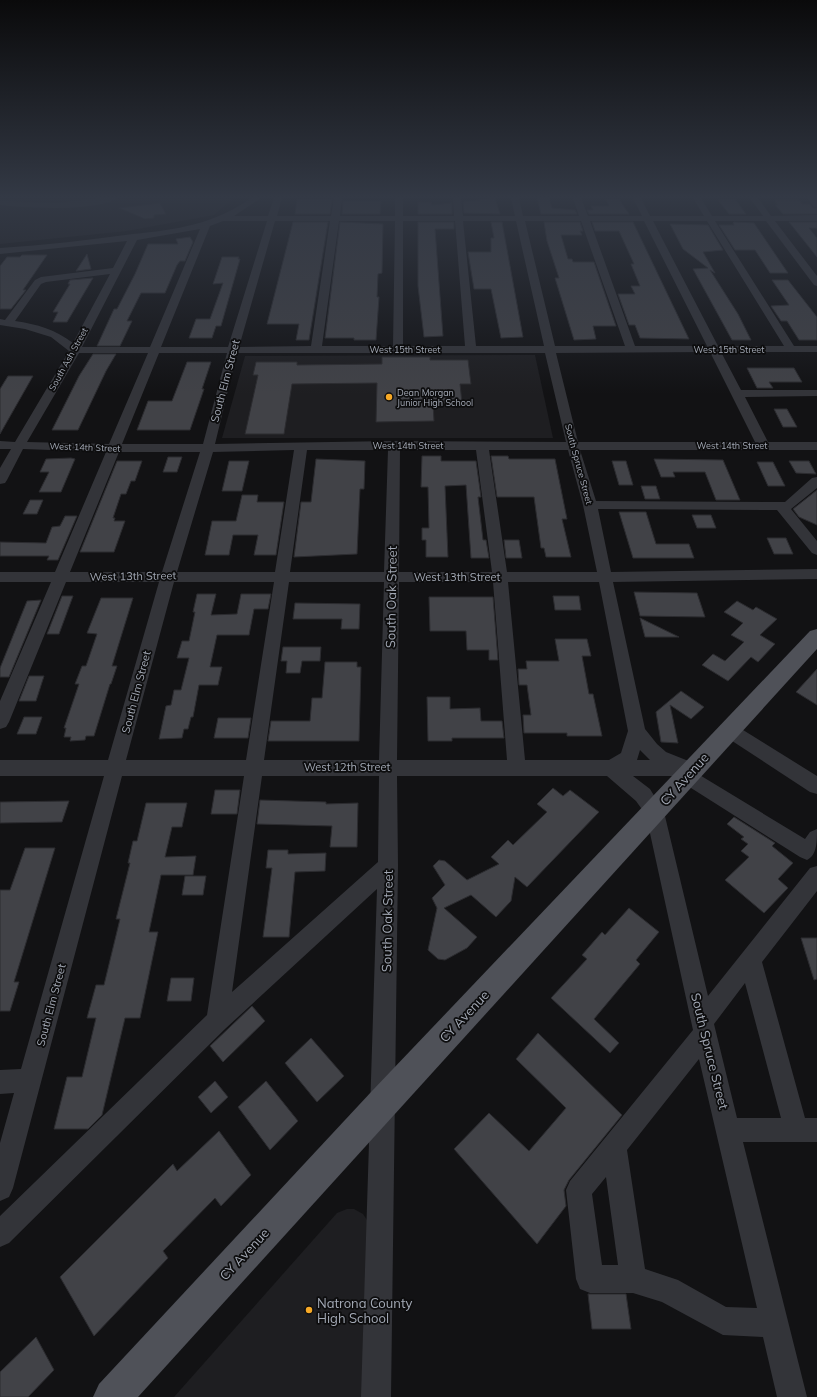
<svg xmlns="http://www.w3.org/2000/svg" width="817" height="1397" viewBox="0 0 817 1397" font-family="Mulish,sans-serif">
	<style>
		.built { fill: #1e1e21 }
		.building { fill: #414247; stroke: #2c2c30 }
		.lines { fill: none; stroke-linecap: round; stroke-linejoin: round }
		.minor { fill: #333439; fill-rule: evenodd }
		.major { fill: #4f5158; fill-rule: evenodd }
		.poi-dot { fill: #f7a926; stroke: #0d0d0e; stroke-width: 1.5 }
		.labels { text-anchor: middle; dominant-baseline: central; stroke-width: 3.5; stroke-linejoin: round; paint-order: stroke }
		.far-street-label { font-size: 9px; fill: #a3a9b5; stroke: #0d0d0e }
		.far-poi-label { font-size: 9px; fill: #a3a9b5; stroke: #0d0d0e; text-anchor: start }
		.street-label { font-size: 11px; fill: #a3a9b5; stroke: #0d0d0e }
		.near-street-label { font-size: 13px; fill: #a3a9b5; stroke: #0d0d0e }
		.near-poi-label { font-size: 13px; fill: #a3a9b5; stroke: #0d0d0e; text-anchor: start }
	</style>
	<rect width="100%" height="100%" fill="#121214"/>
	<g class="built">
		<path d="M0 198H234L214 215 127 231 0 244Z"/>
		<path d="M535 355 553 438H222L245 356Z"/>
		<path d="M347 1209H354L363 1214 369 1223 364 1397H174L337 1213Z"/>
	</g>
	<g class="building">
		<path d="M495 198 500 214 464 213 463 202Z"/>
		<path d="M537 198H549L552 208 575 210 577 214H541Z"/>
		<path d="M297 199H332L330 214H295Z"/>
		<path d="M606 199H619L629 214H589L587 210H593L591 206H609Z"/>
		<path d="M735 199 746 214H729L718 200Z"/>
		<path d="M774 200H799L802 204H810L813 208H817V214H783L775 205H778Z"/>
		<path d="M343 201H381L380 214H342Z"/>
		<path d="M418 202H431L432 205 452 203V214H418Z"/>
		<path d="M160 203 166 214 154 215V218L145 219 119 208Z"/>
		<path d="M293 222H328L309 340H296L299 324H267Z"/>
		<path d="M340 222 383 224 382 273 378 274 377 297H379L376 340H354V338H325Z"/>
		<path d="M418 222H454V229H435L443 336 424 337 418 286Z"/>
		<path d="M491 222H502L523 337 501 338 491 289H474L468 252H491V238H494Z"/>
		<path d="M544 222H580L583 231H580L582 235H561L568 259H572L573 262H594L616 326H593L596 339 574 340 555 278H559L547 241Z"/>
		<path d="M592 222H633L689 339 640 338 635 325H629L618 294H635L631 286H640L631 264H634L619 231H595Z"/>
		<path d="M734 222 754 223 788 273H770L755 250H735L719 225H734L733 223Z"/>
		<path d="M789 222H817V228H809L817 238V257Z"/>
		<path d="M670 224 708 225 723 250 703 252 715 273 710 270 738 314 751 340H732L693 269 708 268 683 249Z"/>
		<path d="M190 237 193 242 185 261H180L177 265 165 293H141L127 321H132L120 346H97L114 309H117L135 274 148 244H178L176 239Z"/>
		<path d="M87 254 91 269 76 271Z"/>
		<path d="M22 255H47L23 290H26L11 309H0V266L7 257H20Z"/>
		<path d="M222 257H239L238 259H240L221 326H216L212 338H189L196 319H210L223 283 213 284Z"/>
		<path d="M93 278 67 322H53L58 312H53L70 284H68L70 280Z"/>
		<path d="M772 280H788L817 317V340H799L787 321H781L771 306 789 305Z"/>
		<path d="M93 354H116L106 371 78 430H52L79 376Z"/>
		<path d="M382 357H430V360H468L471 384H460L462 403H433L434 421 376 422 377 383 292 384 284 434H245L258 375H253L256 362H297V365L382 364Z"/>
		<path d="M187 362H211L202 389H204L190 430H137L148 401H172Z"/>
		<path d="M747 368H794L802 382H769L773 388H757Z"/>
		<path d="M8 376H33L0 434V389Z"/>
		<path d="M774 409H787L797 427H783Z"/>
		<path d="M422 456H441V461H476L481 497H478L483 540H486L489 558H471L466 485 445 486 448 557H426V540H422V528H429L428 487H421Z"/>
		<path d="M491 456H508L509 459H555L567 519H562L571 557H546L544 548H541L534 497H497Z"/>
		<path d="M168 457H182L177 472H163Z"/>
		<path d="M71 458 75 459 61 492H39L49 472H40L46 459Z"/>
		<path d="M316 459 365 461 364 489H360L357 554 294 557 301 502H311Z"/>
		<path d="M654 459 723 460 740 500H716L705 472H673L675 477H661Z"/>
		<path d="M117 461H142L135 481H131L126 494H121L113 518H115L114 521H125L114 552H80Z"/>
		<path d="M229 461H249L242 491H222Z"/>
		<path d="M612 461H626L633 485H619Z"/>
		<path d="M789 461H809L816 474 796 473Z"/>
		<path d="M757 462H773L785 486H768Z"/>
		<path d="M641 486H656L660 499H645Z"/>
		<path d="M817 490V525L799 517 793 509Z"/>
		<path d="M242 495H258L257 502H284L276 555H254L258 535H233L229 555H205L212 521H236Z"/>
		<path d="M30 500H43L37 514H23Z"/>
		<path d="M619 512H646L656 544H689L694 558H633Z"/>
		<path d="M692 515H711L716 528H697Z"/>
		<path d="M65 516H77L58 560H47L49 556H0V542L46 543 52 527 60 526Z"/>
		<path d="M767 538H786L793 554H774Z"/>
		<path d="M504 540H519L522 558H506Z"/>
		<path d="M634 592 697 593 705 617 640 616Z"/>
		<path d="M197 594H216L211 615 237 614 241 594H271L268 609H254L249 635H217L210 667H222L218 685H199L193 717H191L188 729H184L182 738 159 739 166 706 171 705 174 690H181L189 658H177L182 641H189L195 612H193Z"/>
		<path d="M62 596H73L59 634H47Z"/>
		<path d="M553 596H579L581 610H555Z"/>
		<path d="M429 597H493L498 660H489V650H467L466 631H430Z"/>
		<path d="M101 598H133L112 666H117L111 684H110L94 736H86L85 740 70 741 71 737H64L66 728H64L79 684H75L82 666H86L97 634 87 633Z"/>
		<path d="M41 600 9 677H0V668L27 601Z"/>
		<path d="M737 601 753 610 756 607 777 619 760 635 775 644 758 662 751 657 728 681 702 665 713 654 725 661 744 642 731 635 743 623 724 612Z"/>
		<path d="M295 603 360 604 359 629H341L342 619H293Z"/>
		<path d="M640 618 679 637H645Z"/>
		<path d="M555 639H587L591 656H582L589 694H593L602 736H567V733H524L523 715H531L527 685H519L518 669H527L526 661H559Z"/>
		<path d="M283 647H321L320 661H302L300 673H286L287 661H281Z"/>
		<path d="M325 662H357V667H361L359 741H268L271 721H310L312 698H322Z"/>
		<path d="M817 669V705L796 692Z"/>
		<path d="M29 676H44L36 701H19Z"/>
		<path d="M681 691 704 707 691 719 670 705 678 743 661 742 656 712Z"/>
		<path d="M427 697H450V709L480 708 481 721H502L504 738H452V741H428Z"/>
		<path d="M24 717H42L36 734H17Z"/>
		<path d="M218 718H251L248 738H214Z"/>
		<path d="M553 788 563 796 570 790 599 812 527 887 515 877 511 901 496 917 471 895 444 908 477 937 467 948 445 960 438 959 428 950 437 908 432 898 445 885 433 866 439 860 445 861 467 880 499 864 491 857 508 840 513 845 547 812 537 804Z"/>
		<path d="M215 790H240L237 814H211Z"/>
		<path d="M260 800 326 802V804L358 803 357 847H330L332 826 257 824Z"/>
		<path d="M69 801 62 822 0 823V802Z"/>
		<path d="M146 803H187L182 827H172L165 857 196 856 193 875H161L149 932H158L140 1018H125L102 1115 88 1129H54L67 1077H82L96 1018H87L96 985H104L120 919H116L130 863H128L133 841H137Z"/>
		<path d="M734 817 775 843 772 846 793 863 778 879 788 888 764 913 725 880 749 857 741 851 748 844 741 839 744 837 727 824Z"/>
		<path d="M25 848H55L14 982H19L10 1011H0V890H10Z"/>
		<path d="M268 850H288V854L326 853 325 871 295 872 289 937H263L272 868H266Z"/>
		<path d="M185 876H206L203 895H182Z"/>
		<path d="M629 908 659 932 636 960 640 964 594 1019 619 1043 610 1053 551 998 587 959 582 955 602 932 605 935Z"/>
		<path d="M801 938H817V979L814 980Z"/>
		<path d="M171 978H194L191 1001H167Z"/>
		<path d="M252 1006 265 1021 223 1062 210 1046Z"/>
		<path d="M538 1033 622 1115 569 1180 564 1190 566 1206 537 1244 454 1149 489 1113 529 1151 566 1108 516 1059Z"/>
		<path d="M311 1038 344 1076 317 1102 285 1063Z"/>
		<path d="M215 1081 228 1097 211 1113 198 1097Z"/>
		<path d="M266 1081 298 1121 270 1150 238 1107Z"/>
		<path d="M219 1131 251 1175 221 1206 215 1198 163 1251 168 1258 94 1336 60 1277 173 1164 177 1171Z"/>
		<path d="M588 1294H626L631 1329H592Z"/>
		<path d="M36 1337 54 1370 28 1397H0V1372Z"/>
	</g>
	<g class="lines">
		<g class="minor">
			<path d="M100 198H117C98 212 24 208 0 205V201L56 203Z"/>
			<path d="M251 198H261L234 216H268L274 198H282L277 216H331L334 198H342L340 216H395V198H403V216H454L453 198H461L463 216H515L511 198H519L523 216H579L573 198H581L588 216H642L633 198H641L650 216H704L693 198H701L712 216H763L750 198H758L771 216 817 215V221H775L817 276V286L814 285 766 221H715L794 346H817V352H721L741 390H817V396L745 397 768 442H817V450H580L596 501 785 502 812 478 817 477V488L791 509 817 541V555L812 553 777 510 598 509 611 572 817 569V579L613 582 645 729 657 744 666 752 686 760 699 763 702 768 698 774 805 839 810 832 817 829C817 842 817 855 807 860L800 857 680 781 677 776H633L650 789 664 812 708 996 810 868 817 866V891L762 962 805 1118H817V1142H743L807 1397H777L763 1337 723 1335 662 1302 633 1293H590L580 1289 576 1279 566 1190 570 1181 693 1030 646 815 636 801 607 776H397L398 866 391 1397H361L377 889 225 1029 9 1243 0 1247V1216L207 1015 244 776H122L13 1188 9 1197 0 1201V1143L14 1093 0 1094V1070L21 1069 104 776H0V760H108L159 582H66L9 722 6 727 0 729V701L51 582H0V572H55L106 452 23 449 7 480 5 483 0 484V468L11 449H0V441L15 442 69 351 51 337 25 329 0 325V319L5 320 35 280 41 277 113 268 127 241 0 254V248C45 245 89 240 133 234 176 230 215 224 251 198ZM223 221H267L228 347H161L210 226ZM275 221H330L311 346 239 347ZM339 221H395L393 346H322ZM403 221H455L465 346H403ZM463 221H516L544 346H476ZM525 221H581L625 346H555ZM590 221H644L707 346H635ZM653 221H707L784 346H718ZM200 229 150 347H82L137 240ZM110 274 73 343C56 330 37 324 15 321L41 284 46 282ZM710 352 755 442H578L556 353ZM79 353H148L109 444 27 442ZM159 353H227L203 444H122ZM237 353H545L566 442 394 441 215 444ZM294 450 275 572H177L213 452ZM307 450H388L384 572H290ZM400 450H476L492 572H399ZM489 450H568L583 505 597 572H507ZM119 452H200L162 572H70ZM174 582H274L246 760H126ZM289 582H384L379 760H264ZM399 582H493L507 760H397ZM508 582H599L628 731 621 753 609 760H525ZM640 750 650 760H637ZM262 776H379L378 862 232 992ZM745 983 781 1118H737L714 1024ZM699 1059 757 1308 726 1307 678 1280 645 1269 627 1150ZM606 1177 618 1265H602L592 1194Z"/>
			<path d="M807 198H816L817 207H814Z"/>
			<path d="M729 723 735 725 817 776V794L810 792 723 735 720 730 723 725Z"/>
		</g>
		<path class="major" d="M817 629V649L138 1397H93L99 1384 372 1091 810 631Z"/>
	</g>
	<linearGradient id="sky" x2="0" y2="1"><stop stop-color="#0a0a0b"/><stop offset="0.5" stop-color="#333945"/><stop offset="1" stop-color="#333945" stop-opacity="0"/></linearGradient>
	<rect width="817" height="394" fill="url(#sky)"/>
	<g class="poi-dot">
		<circle cx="389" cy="397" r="4"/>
		<circle cx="309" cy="1310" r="4"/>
	</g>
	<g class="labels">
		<g class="far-street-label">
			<text x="405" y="349">West 15th Street</text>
			<text x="729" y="349">West 15th Street</text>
			<text transform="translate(68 359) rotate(-61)">South Ash Street</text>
			<text x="408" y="445">West 14th Street</text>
			<text x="732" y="445">West 14th Street</text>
			<text transform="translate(85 447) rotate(2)">West 14th Street</text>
			<text transform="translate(579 464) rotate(75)">South Spruce Street</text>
		</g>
		<g class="far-poi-label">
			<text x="397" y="392">Dean Morgan<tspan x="397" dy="10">Junior High School</tspan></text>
		</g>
		<g class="street-label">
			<text transform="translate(225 381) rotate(-75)">South Elm Street</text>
			<text transform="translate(133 576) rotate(-1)">West 13th Street</text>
			<text x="457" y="577">West 13th Street</text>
			<text transform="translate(136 692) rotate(-75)">South Elm Street</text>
			<text x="347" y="767">West 12th Street</text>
			<text transform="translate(51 1005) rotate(-75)">South Elm Street</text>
		</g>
		<g class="near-street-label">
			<text transform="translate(391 597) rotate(-89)">South Oak Street</text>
			<text transform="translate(684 779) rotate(-48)">CY Avenue</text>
			<text transform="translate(387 921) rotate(-89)">South Oak Street</text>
			<text transform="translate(464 1016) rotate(-47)">CY Avenue</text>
			<text transform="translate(710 1051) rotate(76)">South Spruce Street</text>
			<text transform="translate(244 1254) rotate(-47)">CY Avenue</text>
		</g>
		<g class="near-poi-label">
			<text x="317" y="1303">Natrona County<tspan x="317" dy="15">High School</tspan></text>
		</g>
	</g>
</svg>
